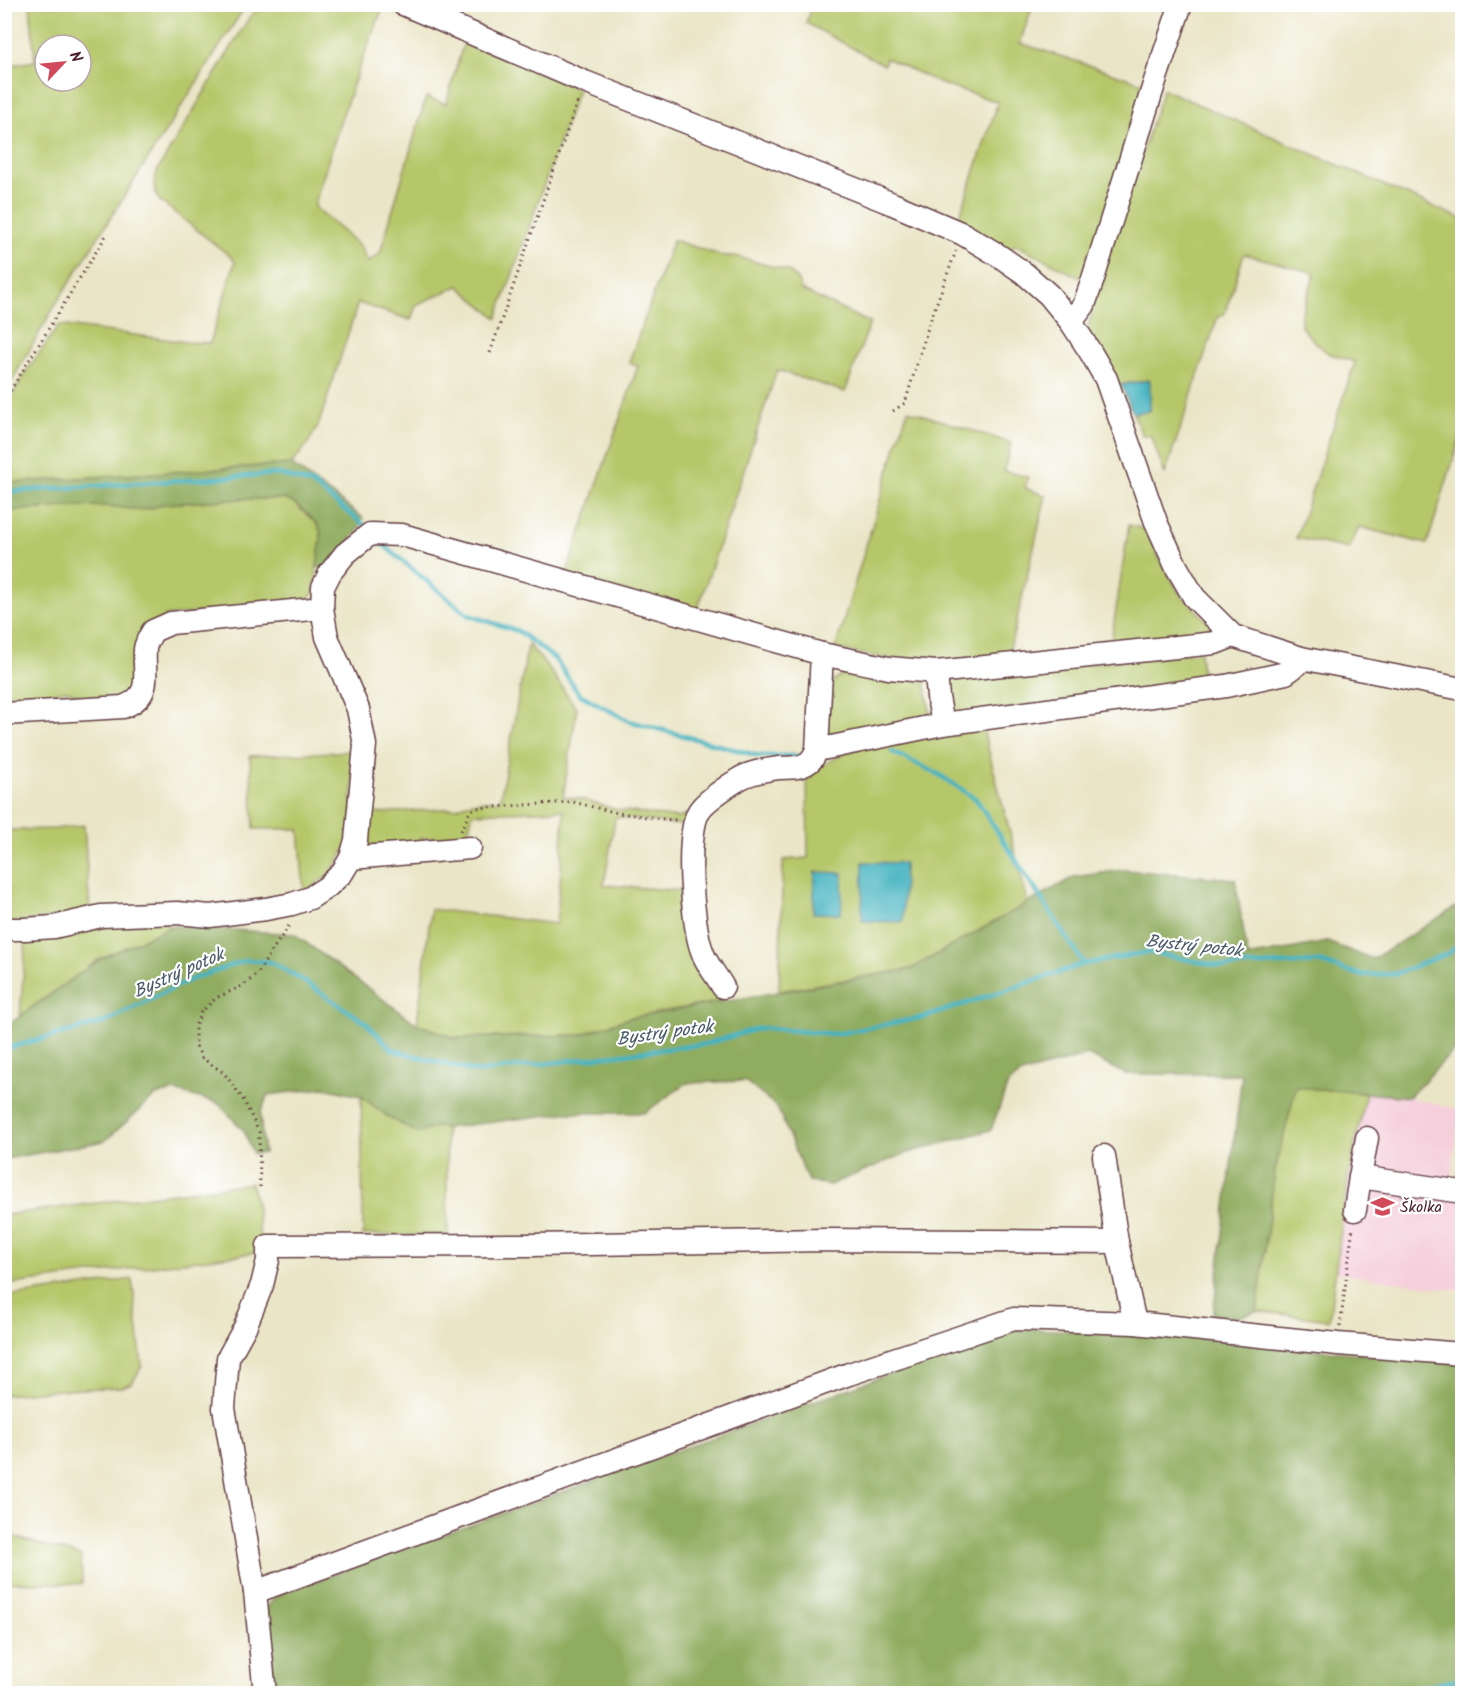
<svg xmlns="http://www.w3.org/2000/svg" width="1467" height="1698" viewBox="0 0 1467 1698" font-family="Kalam,sans-serif">
	<style>
		.built { fill: #f5cfdb }
		.green { fill: #b6c76a; stroke: #80734a; stroke-width: 1.5; fill-rule: evenodd }
		.forest { fill: #90ac5e; stroke: #6d6644; stroke-width: 1.5 }
		.water { fill: #45b3c0; stroke: #486976; stroke-width: 1.5 }
		.lines { fill: none; stroke-linecap: round; stroke-linejoin: round }
		.stream { stroke: #45b3c0; stroke-width: 4.5 }
		.minor-casing { stroke: #623d42; stroke-width: 25 }
		.path { stroke: #623d42; stroke-width: 3; stroke-dasharray: 1.5 4.5; stroke-linecap: butt }
		.minor { stroke: #fff; stroke-width: 22 }
		.labels { text-anchor: middle; dominant-baseline: central; stroke-width: 4.5; stroke-linejoin: round; paint-order: stroke }
		.poi-label { font-size: 16px; fill: #4a1f2b; stroke: #fff; text-anchor: start }
		.water-label { font-size: 18px; font-style: italic; fill: #485a67; stroke: #fff }
	</style>
	<rect width="100%" height="100%" fill="#fff"/>
	<filter id="ink" filterUnits="userSpaceOnUse"><feTurbulence type="fractalNoise" baseFrequency=".0167" numOctaves="2"/><feDisplacementMap in="SourceGraphic" scale="12" xChannelSelector="R" yChannelSelector="G"/><feConvolveMatrix kernelMatrix="1 2 1 2 8 2 1 2 1" color-interpolation-filters="sRGB"/></filter>
	<filter id="wash" filterUnits="userSpaceOnUse"><feTurbulence type="fractalNoise" baseFrequency=".008" numOctaves="4" result="noise"/><feDisplacementMap in="SourceGraphic" scale="24" xChannelSelector="R" yChannelSelector="G"/><feGaussianBlur stdDeviation="1.35" result="paint"/><feColorMatrix in="noise" values="0 0 0 0 0 0 0 0 0 0 0 0 0 0 0 0 0 1.4 0 .05"/><feComposite in="paint" operator="in"/></filter>
	<g filter="url(#wash)">
		<rect width="100%" height="100%" fill="#eae5c6"/>
		<path class="built" d="M1366 1093 1409 1097 1460 1110 1450 1183 1462 1185V1291L1336 1273 1348 1179Z"/>
		<g class="green">
			<path d="M381 4 384 6C363 55 345 104 330 155 325 172 319 187 315 205L316 208 320 212 360 246 368 262 380 253 426 97 446 104 464 41 578 89 497 318 458 286 416 305 411 320 358 303 319 424C311 439 303 453 291 464L5 483V409L23 376 59 325 187 342 210 343 235 262 231 257 159 200 155 192 154 184 157 171 249 18 255 11 260 10 263 5Z"/>
			<path d="M901 4 903 7 909 4 1033 5 1020 43 1149 85 1086 281 1017 245 1010 247 1008 254 963 228 959 218 998 102 944 85 886 58 884 65 806 23 812 5Z"/>
			<path d="M30 5H246L57 302 5 393V66L35 61ZM45 45H81V81H45Z"/>
			<path d="M1163 89 1462 219V432L1427 544 1359 527 1349 549 1296 538 1355 362 1328 353 1314 341 1301 327V315L1315 273 1244 254 1225 313 1217 319 1165 474 1151 436 1142 435 1133 413 1150 411 1149 380 1118 385 1088 328 1096 292Z"/>
			<path d="M673 240 723 256H735L788 271 797 279 801 290 870 323 845 392 777 370 697 611 566 575 638 366 629 362Z"/>
			<path d="M908 410 1011 443 1004 471 1028 477 1025 488 1046 496 1008 657 910 663 835 649 898 440Z"/>
			<path d="M242 499H285L295 504 317 524 320 530 321 538 314 593 305 602 165 616 136 685 122 699 86 698 66 690 50 693 5 695V511C37 509 70 506 103 506 124 506 141 515 162 504Z"/>
			<path d="M1129 525 1149 530 1158 557 1180 594 1214 628 1211 636 1110 648Z"/>
			<path d="M528 644 548 667 577 709 563 797 580 799 618 810 678 818 691 812 689 826 617 817 615 819 604 885 686 891 696 953 722 1001 629 1018 580 1035 454 1038 417 1024 431 909 556 924 561 870 564 810 473 813 466 837 421 838 419 846H365L366 814 456 808 472 802 500 800Z"/>
			<path d="M1200 652 1203 684 953 716 946 682 951 679Z"/>
			<path d="M860 670 925 682 931 717 836 738 826 734 830 684C840 675 847 671 860 670Z"/>
			<path d="M982 725 1028 903 911 969 779 991 783 860 808 858 807 774 856 747Z"/>
			<path d="M354 751 351 840 330 874 304 892 299 829H254L250 756Z"/>
			<path d="M84 825 90 912 7 924 4 830 55 829Z"/>
			<path d="M159 921 172 926 100 959 20 1016 26 937 82 928Z"/>
			<path d="M1296 1087 1366 1093 1348 1179 1329 1320 1257 1311 1275 1170Z"/>
			<path d="M361 1096 391 1119 446 1128 448 1235H363Z"/>
			<path d="M251 1183C258 1205 259 1228 261 1250L254 1253 5 1285 4 1215Z"/>
			<path d="M132 1279 142 1366 132 1383 122 1387 59 1390 5 1395V1297Z"/>
			<path d="M5 1532 14 1537 81 1556 82 1584 5 1582Z"/>
		</g>
		<g class="forest">
			<path d="M291 464 363 518 357 532 324 569 317 567 321 538 320 530 317 524 308 515 295 504 285 499H242L162 504C141 515 124 506 103 506 70 506 37 509 5 511V483Z"/>
			<path d="M1123 870 1235 879 1248 957 1327 942 1373 959 1462 903V1042L1409 1097 1296 1087 1275 1170 1257 1311 1239 1317 1213 1315 1242 1074H1125L1088 1055 1021 1074 1008 1084 991 1130 904 1154 830 1185 808 1181 777 1107 745 1081 687 1083 644 1113H564L446 1128 437 1127 418 1133 391 1119 361 1096 324 1088 268 1095 260 1114 264 1153 253 1154 244 1131 218 1103 174 1091 155 1096 105 1141 5 1159V1027L100 959 172 926 294 934 417 1024 454 1038 580 1035 629 1018 911 969 1074 877Z"/>
			<path d="M1014 1329 1134 1332 1462 1364V1693H273L266 1609 273 1599 282 1593Z"/>
		</g>
		<g class="water">
			<path d="M1150 380V411L1133 413 1121 385Z"/>
			<path d="M863 862 904 863 903 922 862 921Z"/>
			<path d="M815 872 843 873 841 914 813 913Z"/>
		</g>
		<g class="lines">
			<g class="stream">
				<path d="M4 492 278 474 312 484 363 524"/>
				<path d="M381 543 468 615 518 631 555 659 579 694 629 721 759 756H800"/>
				<path d="M892 752 938 774 976 799 1084 964"/>
				<path d="M4 1049 105 1022 187 981 246 960 271 962 299 978 366 1023 393 1050 477 1072 706 1044 759 1028 836 1034 925 1017 1084 964 1148 952 1225 967 1319 962 1360 975 1395 974 1449 953 1462 942"/>
				<path d="M1387 1694 1462 1679"/>
			</g>
		</g>
	</g>
	<g filter="url(#ink)">
		<g class="lines">
			<defs>
				<g id="minor">
					<path d="M403 4 585 82 893 204 963 234 998 255 1024 273 1049 295 1071 322 1091 353 1106 379 1156 522 1176 566 1194 597 1233 636 1301 658 1462 689"/>
					<path d="M1071 322 1084 305 1092 282 1156 78 1181 4"/>
					<path d="M936 672 938 697 943 724"/>
					<path d="M4 714 123 707C154 695 143 675 145 649 146 642 150 636 153 631L171 623 322 608"/>
					<path d="M817 750 943 724 1226 686 1286 673 1298 664 1301 658"/>
					<path d="M351 858 470 848"/>
					<path d="M4 929H25L54 927 101 916 177 913 210 916 266 909 292 904 310 898 327 887 342 873 351 858 356 840 365 745 358 709 327 637 322 608 323 587 330 573 345 554 370 534 402 535 822 654 889 668 936 672 1215 643 1233 636"/>
					<path d="M723 987C717 976 706 964 702 951 692 925 685 835 699 811 705 801 728 786 739 779 750 772 766 770 779 768 787 767 798 769 806 764 812 761 814 756 817 750L822 654"/>
					<path d="M1367 1138 1360 1177 1462 1192"/>
					<path d="M1104 1156 1117 1242 1135 1323"/>
					<path d="M1355 1210 1360 1177"/>
					<path d="M255 1592 224 1408 228 1358 245 1327 262 1285 268 1260V1246L531 1245 824 1240 1117 1242"/>
					<path d="M265 1694 255 1592 849 1374 1014 1319 1135 1323 1338 1344 1462 1354"/>
				</g>
			</defs>
			<use href="#minor" class="minor-casing"/>
			<g class="path">
				<path d="M490 353 578 100"/>
				<path d="M4 401 107 234"/>
				<path d="M893 411 905 403 930 321 956 251"/>
				<path d="M461 831 469 814 472 810 477 808 573 802 618 813 671 820H676"/>
				<path d="M260 1187 259 1132 243 1099 224 1073 202 1058 195 1044V1027L201 1012 216 998 244 985 258 973 273 949 291 923"/>
				<path d="M1340 1327 1353 1226"/>
			</g>
			<use href="#minor" class="minor"/>
		</g>
	</g>
	<defs>
		<symbol id="school-bare" viewBox="-9 -9 18 18"><path d="M0-5L7-2L0 1L-7-2ZM-4 1L0 2.5L4 1V4Q0 6-4 4Z" fill="#d1495b" stroke="#fff" stroke-width="2.5" paint-order="stroke"/></symbol>
	</defs>
	<g fill-rule="evenodd">
		<use href="#school-bare" x="1366" y="1190" width="33" height="33"/>
	</g>
	<g class="labels">
		<g class="poi-label">
			<text x="1400" y="1207">Školka</text>
		</g>
		<g class="water-label">
			<text transform="translate(1194 947) rotate(6)">Bystrý potok</text>
			<text transform="translate(179 974) rotate(-24)">Bystrý potok</text>
			<text transform="translate(665 1034) rotate(-8)">Bystrý potok</text>
		</g>
	</g>
	<rect width="1467" height="1698" fill="none" stroke="#fff" stroke-width="24"/>
	<g transform="translate(63 63) rotate(64)"><circle r="28" fill="#ffffff" stroke="#b7a5aa" stroke-width="1.5"/>
	<path d="M0-4.5L10 22L0 15L-10 22Z" fill="#d1495b"/>
	<text y="-9" font-size="16" font-weight="bold" text-anchor="middle" fill="#4a1f2b">N</text>
	</g>
</svg>
